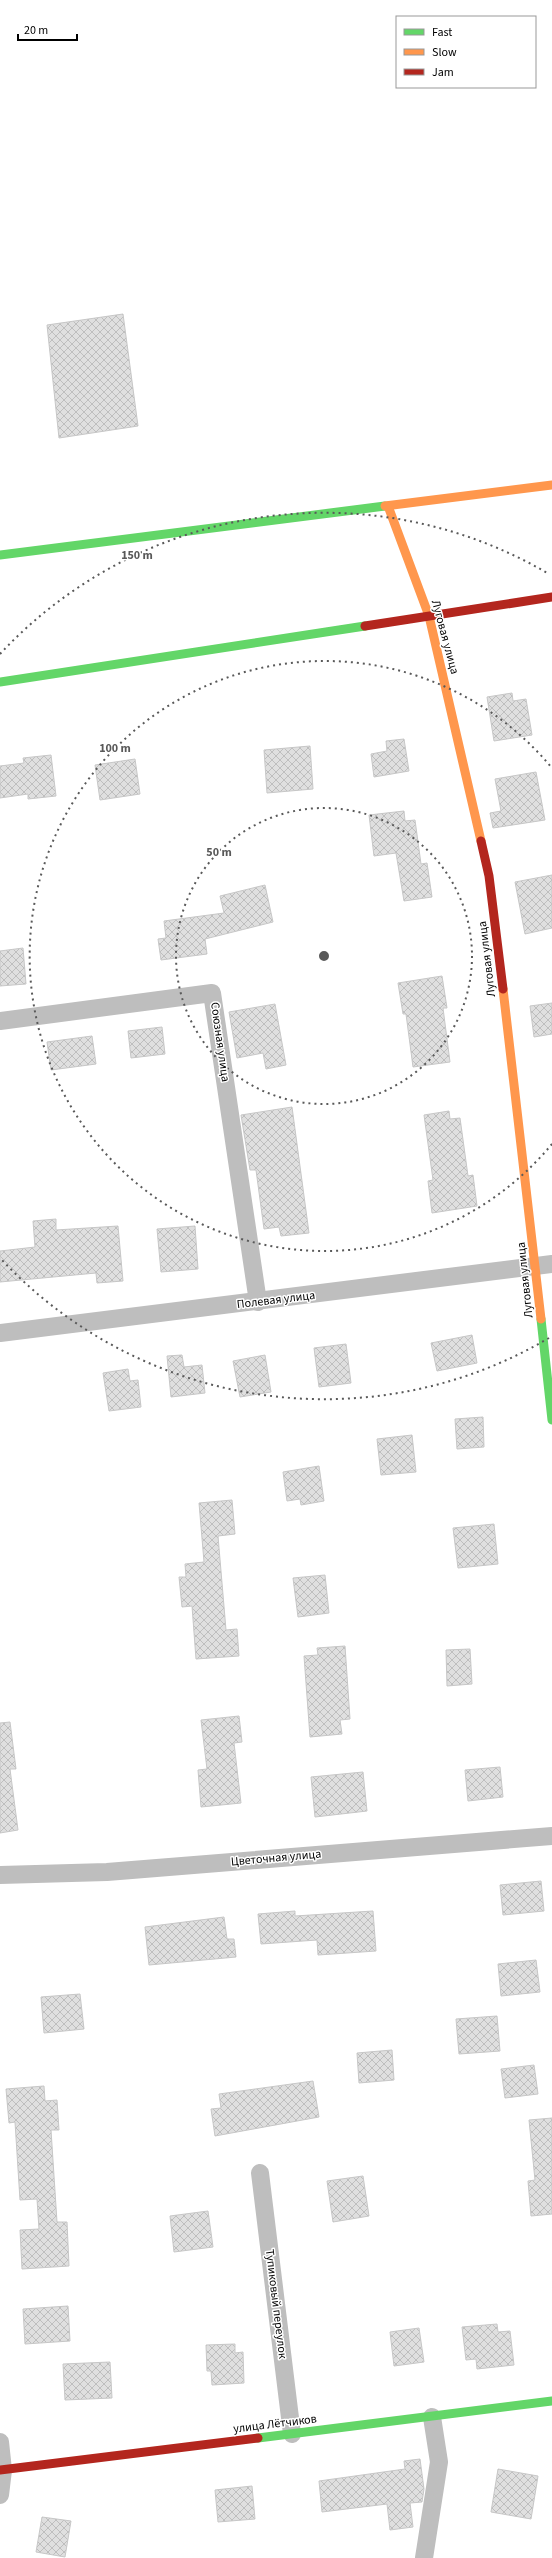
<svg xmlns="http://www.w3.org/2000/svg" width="552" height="2558" viewBox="0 0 552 2558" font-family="'Source Sans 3',sans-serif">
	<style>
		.building { fill: url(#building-cross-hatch); stroke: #c7c7c7 }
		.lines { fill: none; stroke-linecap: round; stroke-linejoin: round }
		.street { stroke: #bebebe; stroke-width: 18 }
		.fast { stroke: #63d668; stroke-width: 9 }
		.slow { stroke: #ff974d; stroke-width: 9 }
		.jam { stroke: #b3261e; stroke-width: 9 }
		.ring { fill: none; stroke: #595959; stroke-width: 2; stroke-dasharray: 2 4 }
		.labels { text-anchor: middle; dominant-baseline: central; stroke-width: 3; stroke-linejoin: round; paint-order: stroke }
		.street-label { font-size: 12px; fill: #000; stroke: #fff }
		.centre { fill: #595959; stroke: #fff; stroke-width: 2 }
		.ring-label { font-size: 12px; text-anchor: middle; font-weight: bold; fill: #595959; stroke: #fff; stroke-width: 3; stroke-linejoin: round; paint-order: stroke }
	</style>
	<defs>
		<pattern id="building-cross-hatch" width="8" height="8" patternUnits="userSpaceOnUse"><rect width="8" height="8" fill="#dfdfdf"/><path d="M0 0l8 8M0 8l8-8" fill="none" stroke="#bebebe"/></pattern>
	</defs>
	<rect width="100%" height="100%" fill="#fff"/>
	<g class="building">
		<path d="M123 314 138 426 59 438 47 325Z"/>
		<path d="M512 693 513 701 526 699 532 735 494 741 487 697Z"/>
		<path d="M404 739 409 771 374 777 371 754 387 751 386 741Z"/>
		<path d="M310 746 313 789 267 793 264 750Z"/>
		<path d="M51 755 56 796 28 799V794L0 798V766L24 763 23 758Z"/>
		<path d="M135 759 140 794 100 800 95 765Z"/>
		<path d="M536 772 545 820 493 828 490 813 501 811 495 779Z"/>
		<path d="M404 811 405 821 415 820 421 864 427 863 432 897 404 901 396 853 374 856 369 815Z"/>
		<path d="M552 875V928L525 934 515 882Z"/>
		<path d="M265 885 273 922 205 939 207 954 161 960 158 939 166 938 164 921 224 913 220 896Z"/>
		<path d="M23 948 26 984 0 986V951Z"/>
		<path d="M442 976 447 1008H443L450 1062 413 1067 406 1014H403L398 983Z"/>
		<path d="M552 1003V1034L534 1037 530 1006Z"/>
		<path d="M275 1004 286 1065 266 1069 263 1053 237 1058 229 1012Z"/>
		<path d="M162 1027 165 1054 131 1058 128 1031Z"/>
		<path d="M92 1036 96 1064 51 1070 47 1042Z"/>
		<path d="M292 1107 309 1233 281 1236 279 1227 264 1229 256 1170H250L241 1115Z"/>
		<path d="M449 1111 450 1119 460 1118 468 1176 473 1175 477 1206 432 1213 428 1181 433 1180 424 1115Z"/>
		<path d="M56 1219V1230L118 1226 123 1281 97 1283 96 1273 0 1282V1251L35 1247 33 1221Z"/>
		<path d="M195 1226 198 1269 161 1272 157 1229Z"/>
		<path d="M472 1335 477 1363 437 1371 431 1343Z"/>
		<path d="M346 1344 351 1383 319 1387 314 1348Z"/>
		<path d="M182 1355 184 1367 202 1365 205 1393 171 1397 167 1356Z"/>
		<path d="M265 1355 271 1392 240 1397 233 1361Z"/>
		<path d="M128 1369 130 1381 138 1380 141 1407 109 1411 103 1373Z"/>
		<path d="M483 1417 484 1447 457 1449 455 1419Z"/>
		<path d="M412 1435 416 1472 381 1475 377 1439Z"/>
		<path d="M319 1466 324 1501 301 1505 300 1499 287 1501 283 1472Z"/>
		<path d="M232 1500 235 1534 218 1536 226 1630 237 1629 239 1656 196 1659 192 1606 182 1607 179 1577H186L185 1564 204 1562 199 1503Z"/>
		<path d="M494 1524 498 1564 458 1568 453 1528Z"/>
		<path d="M325 1575 329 1613 298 1617 293 1578Z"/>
		<path d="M345 1646 350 1719 340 1720 342 1734 310 1737 304 1656 318 1655 317 1648Z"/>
		<path d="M470 1649 472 1684 447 1686 446 1650Z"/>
		<path d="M239 1716 242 1742 234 1743 241 1803 201 1807 198 1770 207 1769 201 1720Z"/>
		<path d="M10 1722 16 1769H10L18 1830 0 1833V1723Z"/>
		<path d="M500 1767 503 1797 468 1801 465 1770Z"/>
		<path d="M363 1772 367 1811 315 1817 311 1777Z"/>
		<path d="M541 1881 544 1911 503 1915 500 1885Z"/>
		<path d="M295 1911V1916L373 1911 376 1951 318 1955 317 1940 261 1944 258 1914Z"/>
		<path d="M224 1917 227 1939H234L236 1957 149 1965 145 1927Z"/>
		<path d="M536 1960 540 1992 501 1996 498 1964Z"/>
		<path d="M80 1994 84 2029 44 2033 41 1997Z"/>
		<path d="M497 2016 500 2051 459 2054 456 2019Z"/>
		<path d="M392 2050 394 2080 359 2083 357 2053Z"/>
		<path d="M534 2065 538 2094 505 2098 501 2069Z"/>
		<path d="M313 2081 319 2117 215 2136 211 2109 221 2108 219 2094Z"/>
		<path d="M44 2086 45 2101 57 2100 59 2130H51L57 2222H67L69 2266 22 2269 20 2230 39 2229 37 2199 20 2200 15 2122 9 2123 6 2089Z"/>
		<path d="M552 2118V2214L531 2216 528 2181 535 2180 529 2120Z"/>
		<path d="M363 2176 369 2216 333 2222 327 2181Z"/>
		<path d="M208 2211 213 2247 174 2252 170 2216Z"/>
		<path d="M68 2306 70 2341 25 2344 23 2309Z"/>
		<path d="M497 2324 498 2332 510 2331 514 2365 477 2369 476 2359 466 2360 462 2327Z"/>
		<path d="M419 2328 424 2362 394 2366 390 2332Z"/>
		<path d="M235 2344V2353L243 2352 244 2383 212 2385 211 2371H207L206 2345Z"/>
		<path d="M110 2362 112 2398 65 2400 63 2364Z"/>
		<path d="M420 2459 424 2489 422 2502 410 2503 413 2527 390 2530 387 2504 322 2512 319 2481 405 2469 404 2461Z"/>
		<path d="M498 2469 538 2476 531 2519 491 2512Z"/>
		<path d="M252 2486 255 2519 218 2522 215 2490Z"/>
		<path d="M42 2517 71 2521 65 2557 36 2552Z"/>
	</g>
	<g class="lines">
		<g class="street">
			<path d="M0 1021 212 993 258 1302"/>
			<path d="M0 1333 552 1264"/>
			<path d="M0 1875 107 1872 552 1836"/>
			<path d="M260 2173 292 2434"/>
			<path d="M0 2442 3 2470 0 2495"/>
			<path d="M424 2558 439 2462 432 2417"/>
		</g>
		<g class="fast">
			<path d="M0 555 385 506"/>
			<path d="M0 682 365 626"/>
			<path d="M541 1319 552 1420"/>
			<path d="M258 2438 552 2401"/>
		</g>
		<g class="slow">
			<path d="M385 506 552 485"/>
			<path d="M388 506 429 616 481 841"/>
			<path d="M503 989 541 1319"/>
		</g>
		<g class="jam">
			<path d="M365 626 552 597"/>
			<path d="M481 841 489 876 503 989"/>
			<path d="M0 2470 258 2438"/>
		</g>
	</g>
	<g class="ring">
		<circle cx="324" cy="956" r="148"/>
		<path d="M552 1144A295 295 0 1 1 552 768"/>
		<path d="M549 1338A443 443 0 0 1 0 1258M0 654A443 443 0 0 1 549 574"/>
	</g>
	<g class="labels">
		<g class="street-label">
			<text transform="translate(445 637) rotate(75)">Луговая улица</text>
			<text transform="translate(487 959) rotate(-97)">Луговая улица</text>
			<text transform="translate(220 1042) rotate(82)">Союзная улица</text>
			<text transform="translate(525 1280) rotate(-96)">Луговая улица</text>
			<text transform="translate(276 1300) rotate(-7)">Полевая улица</text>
			<text transform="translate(276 1858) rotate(-5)">Цветочная улица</text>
			<text transform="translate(276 2304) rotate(83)">Тупиковый переулок</text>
			<text transform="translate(275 2424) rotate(-7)">улица Лётчиков</text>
		</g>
	</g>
	<circle cx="324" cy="956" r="6" class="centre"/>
	<g class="ring-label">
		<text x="137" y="559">150 m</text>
		<text x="115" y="752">100 m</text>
		<text x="219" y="856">50 m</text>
	</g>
	<rect x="396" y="16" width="140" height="72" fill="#ffffff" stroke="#999999"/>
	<rect x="404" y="29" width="20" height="6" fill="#63d668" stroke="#999999"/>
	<text x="432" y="36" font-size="12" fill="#000000">Fast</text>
	<rect x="404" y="49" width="20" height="6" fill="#ff974d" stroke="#999999"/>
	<text x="432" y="56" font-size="12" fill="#000000">Slow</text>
	<rect x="404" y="69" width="20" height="6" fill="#b3261e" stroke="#999999"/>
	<text x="432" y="76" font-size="12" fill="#000000">Jam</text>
	<path d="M18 34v6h59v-6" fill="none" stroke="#000000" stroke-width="2"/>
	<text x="24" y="34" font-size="12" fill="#000000" stroke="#ffffff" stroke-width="3" paint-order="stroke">20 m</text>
</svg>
